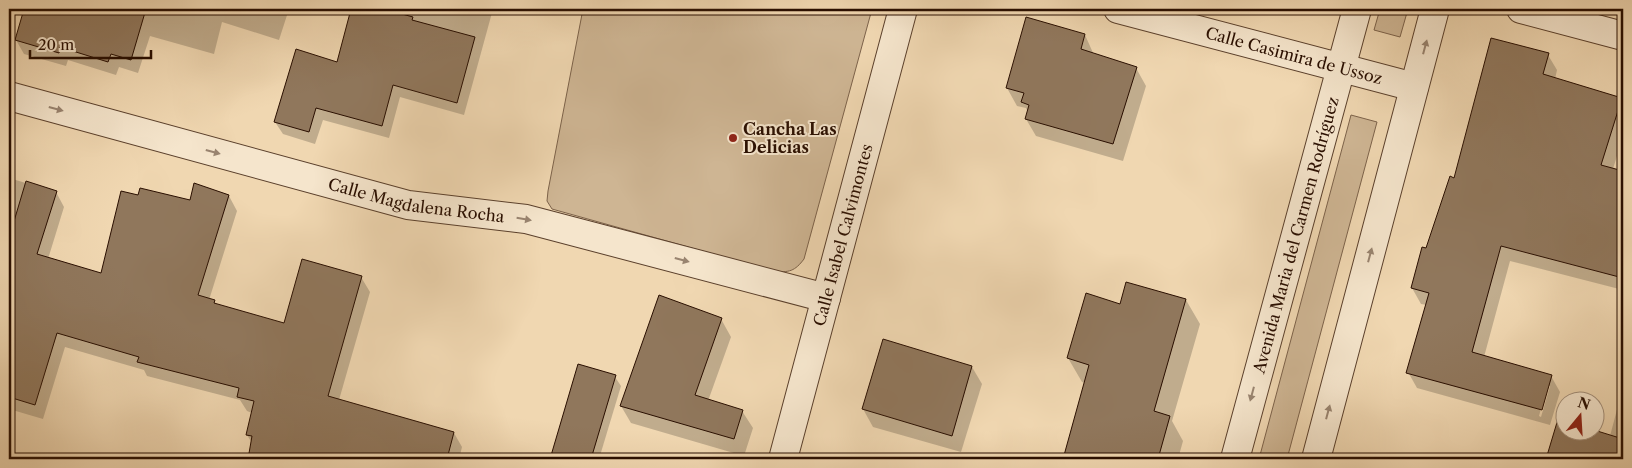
<svg xmlns="http://www.w3.org/2000/svg" width="1632" height="468" viewBox="0 0 1632 468" font-family="'Libre Caslon Text',serif">
	<style>
		.green { fill: #ceb593; stroke: #7c624a }
		.shadow { fill: #0003; fill-rule: evenodd }
		.building { fill: #90775c; stroke: #290e00 }
		.lines { fill: none; stroke-linecap: round; stroke-linejoin: round }
		.minor-casing { stroke: #5b402c; stroke-width: 30 }
		.minor { stroke: #f5e5cc; stroke-width: 28 }
		.oneway { fill: #998470 }
		.poi-dot { fill: #8f2418; stroke: #f5e5cc; stroke-width: 2 }
		.labels { text-anchor: middle; dominant-baseline: central; stroke-width: 4; stroke-linejoin: round; paint-order: stroke }
		.street-label { font-size: 16px; fill: #290e00; stroke: #f5e5cc }
		.poi-label { font-size: 16px; font-weight: bold; fill: #290e00; stroke: #f5e5cc; text-anchor: start }
	</style>
	<rect width="100%" height="100%" fill="#f0d7b1"/>
	<filter id="stains"><feTurbulence type="fractalNoise" baseFrequency=".004" numOctaves="4"/><feColorMatrix values="0 0 0 0 .2 0 0 0 0 .09 0 0 0 0 .02 0 0 0 .5 -.17"/></filter>
	<radialGradient id="worn" r=".72"><stop offset=".6" stop-color="#630" stop-opacity="0"/><stop offset="1" stop-color="#630" stop-opacity=".3"/></radialGradient>
	<g class="green">
		<path d="M583 9H872L804 259C795 271 789 273 774 271L552 209 547 201 548 191Z"/>
		<path d="M1380 9H1408L1400 37 1374 30Z"/>
		<path d="M1351 115 1377 122 1287 459H1259Z"/>
	</g>
	<g class="shadow">
		<path d="M25 9H289L279 40 222 22 214 54 150 36 138 73 119 67 116 75 68 60 66 66 24 54 16 40Z"/>
		<path d="M353 9H493L464 115 400 97 389 138 323 120 315 144 283 134 275 122 338 63Z"/>
		<path d="M511 9H530L528 14Z"/>
		<path d="M1085 35 1094 55 1136 68 1146 86 1123 161 1036 136 1026 119 1028 112 1026 108 1017 106 1007 88Z"/>
		<path d="M1548 55 1557 70 1555 79 1621 99 1623 103V136L1613 169 1623 172V290L1510 261 1484 357 1551 376 1560 392 1550 425 1417 388 1408 372 1427 305 1421 304 1412 288 1455 180ZM1547 386H1550L1541 417 1539 416Z"/>
		<path d="M9 178 56 192 64 207 48 259 102 275 139 197 191 202 229 196 237 211 209 300 214 301 217 306 284 325 361 277 370 292 339 400 454 433 462 447 459 459H249L252 443 247 435 252 413 247 411 240 400 147 376 144 370 65 347 43 419 9 409Z"/>
		<path d="M1186 300 1200 324 1172 421 1183 441 1178 459H1064L1085 383 1082 382 1068 358 1121 305Z"/>
		<path d="M721 319 731 337 708 401 742 411 753 428 744 456 631 423 621 406Z"/>
		<path d="M579 365 615 377 621 386 599 459H551Z"/>
		<path d="M972 367 982 384 961 452 873 427 863 409Z"/>
		<path d="M1623 387V459H1547L1559 421 1564 422V430L1610 436Z"/>
	</g>
	<g class="building">
		<path d="M24 9H146L131 60 111 54 108 62 60 47 59 53 15 40Z"/>
		<path d="M351 9H384L413 17 412 20 475 37 457 103 393 85 382 126 316 108 309 132 274 122 296 49 337 62Z"/>
		<path d="M1026 17 1085 34 1081 49 1137 67 1113 144 1025 119 1029 105 1021 102 1024 93 1006 88Z"/>
		<path d="M1491 38 1549 53 1543 74 1622 98 1601 165 1623 171V278L1501 246 1472 352 1552 375 1542 410 1406 373 1429 293 1411 288 1422 247 1426 248 1450 176 1454 178Z"/>
		<path d="M26 181 57 191 37 254 101 273 121 191 138 195 140 188 190 200 194 183 229 195 198 295 215 300 214 303 284 323 302 259 362 276 328 396 454 432 447 459H248L252 436 246 435 254 401 237 397 239 388 137 362 139 357 57 333 35 405 9 397V238Z"/>
		<path d="M1126 282 1186 299 1154 411 1170 416 1158 459H1063L1089 365 1067 358 1086 293 1120 304Z"/>
		<path d="M659 295 722 318 695 395 743 410 734 439 620 406Z"/>
		<path d="M883 339 972 366 952 436 862 409Z"/>
		<path d="M578 364 616 375 591 459H550Z"/>
		<path d="M1558 419 1564 421V430H1594L1623 439V459H1546Z"/>
	</g>
	<g class="lines">
		<defs>
			<g id="minor">
				<path id="s1" d="M1118 9 1414 87"/>
				<path d="M1521 9 1623 36"/>
				<path id="s2" d="M9 96 408 205 526 219 826 298"/>
				<path id="s3" d="M783 459 903 9"/>
				<path id="s4" d="M1235 459 1357 9"/>
				<path d="M1316 459 1435 9"/>
			</g>
		</defs>
		<use href="#minor" class="minor-casing"/>
		<use href="#minor" class="minor"/>
	</g>
	<defs><path id="oneway-solid" d="M-6-.8H1V-3.2L6.5 0L1 3.2V.8H-6Z" transform="scale(1.25)"/></defs>
	<g class="oneway">
		<use href="#oneway-solid" transform="translate(1425 47) rotate(-75)"/>
		<use href="#oneway-solid" transform="translate(56 109) rotate(15)"/>
		<use href="#oneway-solid" transform="translate(213 152) rotate(15)"/>
		<use href="#oneway-solid" transform="translate(524 219) rotate(10)"/>
		<use href="#oneway-solid" transform="translate(1370 255) rotate(-75)"/>
		<use href="#oneway-solid" transform="translate(682 260) rotate(15)"/>
		<use href="#oneway-solid" transform="translate(1252 394) rotate(105)"/>
		<use href="#oneway-solid" transform="translate(1328 412) rotate(-75)"/>
	</g>
	<circle class="poi-dot" cx="733" cy="138" r="5"/>
	<g class="labels">
		<g class="street-label">
			<text stroke="none"><textPath href="#s1" startOffset="182">Calle Casimira de Ussoz</textPath></text>
			<text stroke="none"><textPath href="#s2" startOffset="421">Calle Magdalena Rocha</textPath></text>
			<text stroke="none"><textPath href="#s3" startOffset="232">Calle Isabel Calvimontes</textPath></text>
			<text stroke="none"><textPath href="#s4" startOffset="232">Avenida Maria del Carmen Rodríguez</textPath></text>
		</g>
		<g class="poi-label">
			<text x="743" y="129">Cancha Las<tspan x="743" dy="18">Delicias</tspan></text>
		</g>
	</g>
	<rect width="1632" height="468" fill="none" stroke="#f0d7b1" stroke-width="30"/>
	<rect x="10" y="10" width="1612" height="448" fill="none" stroke="#290e00" stroke-width="2.5"/>
	<rect x="15" y="15" width="1602" height="438" fill="none" stroke="#290e00"/>
	<g transform="translate(1580 416) rotate(18)"><circle r="24" fill="#f5e5cc" stroke="#a38f7a"/>
	<path d="M0-4L9 19L0 12L-9 19Z" fill="#8f2418"/>
	<text y="-8" font-size="14" font-weight="bold" text-anchor="middle" fill="#290e00">N</text>
	</g>
	<path d="M30 50v8h121v-8" fill="none" stroke="#290e00" stroke-width="2.5"/>
	<text x="38" y="50" font-size="15" fill="#290e00" stroke="#f5e5cc" stroke-width="4" paint-order="stroke">20 m</text>
	<rect width="100%" height="100%" filter="url(#stains)"/>
	<rect width="100%" height="100%" fill="url(#worn)"/>
</svg>
